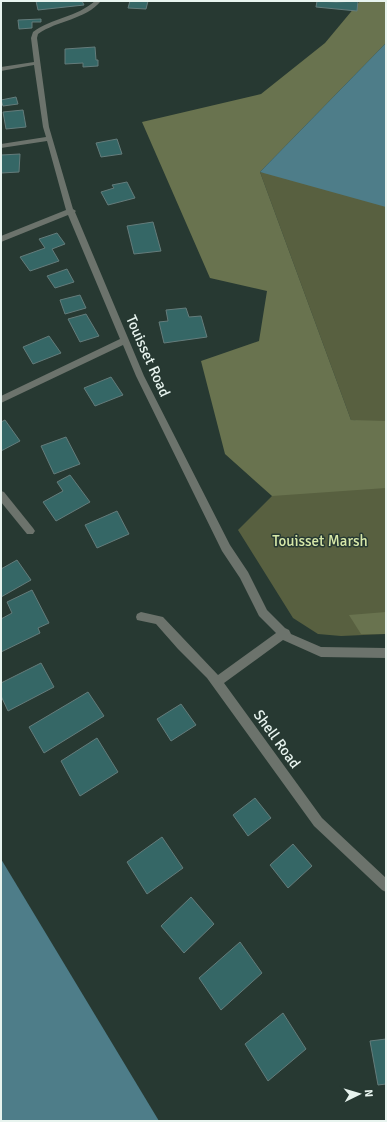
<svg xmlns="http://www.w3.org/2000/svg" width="387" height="1122" viewBox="0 0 387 1122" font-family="Signika,sans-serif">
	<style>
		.green { fill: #586040 }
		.forest { fill: #69734f }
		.water { fill: #4e7d89 }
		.building { fill: #356766; stroke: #647c7b }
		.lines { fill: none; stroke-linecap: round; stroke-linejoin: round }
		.minor { fill: #6c736c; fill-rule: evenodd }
		.labels { text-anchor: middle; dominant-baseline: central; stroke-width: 3; stroke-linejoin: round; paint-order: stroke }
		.street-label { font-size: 15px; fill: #e8f4ef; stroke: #273932 }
		.park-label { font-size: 15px; fill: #d7e8a9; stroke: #273932 }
	</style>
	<rect width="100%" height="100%" fill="#273932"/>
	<path class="green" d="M260 172 386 182V634L341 636 318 634 293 618 238 530 272 496 356 420H351Z"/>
	<g class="forest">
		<path d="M360 1H386V43L260 172 351 420 386 421V488L272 496 225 454 201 361 259 341 267 291 210 278 142 122 261 94 325 43Z"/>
		<path d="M386 612V634H361L349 615Z"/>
	</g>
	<g class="water">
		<path d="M386 43V207L260 172Z"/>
		<path d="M1 859 159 1121H1Z"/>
	</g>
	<g class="building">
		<path d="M36 1H82L84 5 38 10Z"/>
		<path d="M130 1H148L146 9 128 8Z"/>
		<path d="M317 1 336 2 358 1 357 11 316 7Z"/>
		<path d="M41 19V22H32V28L19 29 18 20Z"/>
		<path d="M95 47 96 60H98V66L83 67V63L65 64V49Z"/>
		<path d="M16 97 18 104 3 106 1 100Z"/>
		<path d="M23 110 26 127 6 129 3 112Z"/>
		<path d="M117 139 122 154 101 157 96 143Z"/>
		<path d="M20 154 19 172 1 173V155Z"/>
		<path d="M127 182 135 198 108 205 101 192 114 188 112 185Z"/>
		<path d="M153 222 161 251 134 254 127 226Z"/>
		<path d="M57 233 65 244 52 249 59 261 30 271 20 257 45 248 39 239Z"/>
		<path d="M67 269 74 282 55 288 47 276Z"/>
		<path d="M80 295 86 308 65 314 60 300Z"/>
		<path d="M186 308 189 317 201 316 207 337 164 343 159 322 168 321 166 310Z"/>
		<path d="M86 314 99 336 80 342 68 319Z"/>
		<path d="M49 336 61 353 33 364 23 347Z"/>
		<path d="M111 377 123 395 95 406 84 388Z"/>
		<path d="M5 420 20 441 1 451V422Z"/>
		<path d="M66 437 80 464 54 474 41 446Z"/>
		<path d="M70 475 90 502 56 521 43 502 63 491 57 482Z"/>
		<path d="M117 511 129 534 97 548 85 525Z"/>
		<path d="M17 560 31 580 1 597V569Z"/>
		<path d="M32 590 49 623 38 628 40 633 1 652V619L12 613 7 602Z"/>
		<path d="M41 663 54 687 8 711 1 696V683Z"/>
		<path d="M88 692 104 716 44 753 29 727Z"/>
		<path d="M181 704 196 725 171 741 157 719Z"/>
		<path d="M97 738 118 772 80 796 61 761Z"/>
		<path d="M255 798 271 818 248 836 233 815Z"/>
		<path d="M162 837 183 868 147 894 127 862Z"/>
		<path d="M293 844 312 866 288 888 270 865Z"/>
		<path d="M191 897 214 924 184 953 161 926Z"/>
		<path d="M240 942 262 973 221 1010 199 978Z"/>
		<path d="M283 1013 306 1049 268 1081 245 1044Z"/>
		<path d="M386 1039V1084L378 1085 370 1041Z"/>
	</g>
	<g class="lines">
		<g class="minor">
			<path d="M95 1H101C85 20 58 20 38 34L37 38 49 127 73 209 76 211 75 212 144 376 230 545 248 572 267 610 285 628 289 630 291 634 321 647 386 648V658L321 657 283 640 224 683 322 818 386 878V892L382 890 314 826 207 678 178 649 156 624 137 620 136 617 137 614 141 612 163 617 218 675 276 633 259 616 240 578 222 551 136 376 123 345 1 403V396L120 339 68 215 1 242V236L66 210 47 141 1 148V144L46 137 43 127 34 65 1 71V67L34 62 31 38 33 32C52 18 77 17 95 1Z"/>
			<path d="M1 491 4 492 33 528 35 531 33 534H27L1 502Z"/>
		</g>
	</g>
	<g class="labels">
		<g class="street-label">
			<text transform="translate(148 356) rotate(66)">Touisset Road</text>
			<text transform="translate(277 739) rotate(54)">Shell Road</text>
		</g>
		<g class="park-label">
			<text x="320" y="541">Touisset Marsh</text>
		</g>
	</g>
	<rect width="387" height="1122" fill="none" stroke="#e8f4ef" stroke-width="4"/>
	<g transform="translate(359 1094) rotate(85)" stroke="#273932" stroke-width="3" paint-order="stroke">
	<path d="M0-3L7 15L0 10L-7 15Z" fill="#e8f4ef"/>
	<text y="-6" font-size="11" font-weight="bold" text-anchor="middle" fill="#e8f4ef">N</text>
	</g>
</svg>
